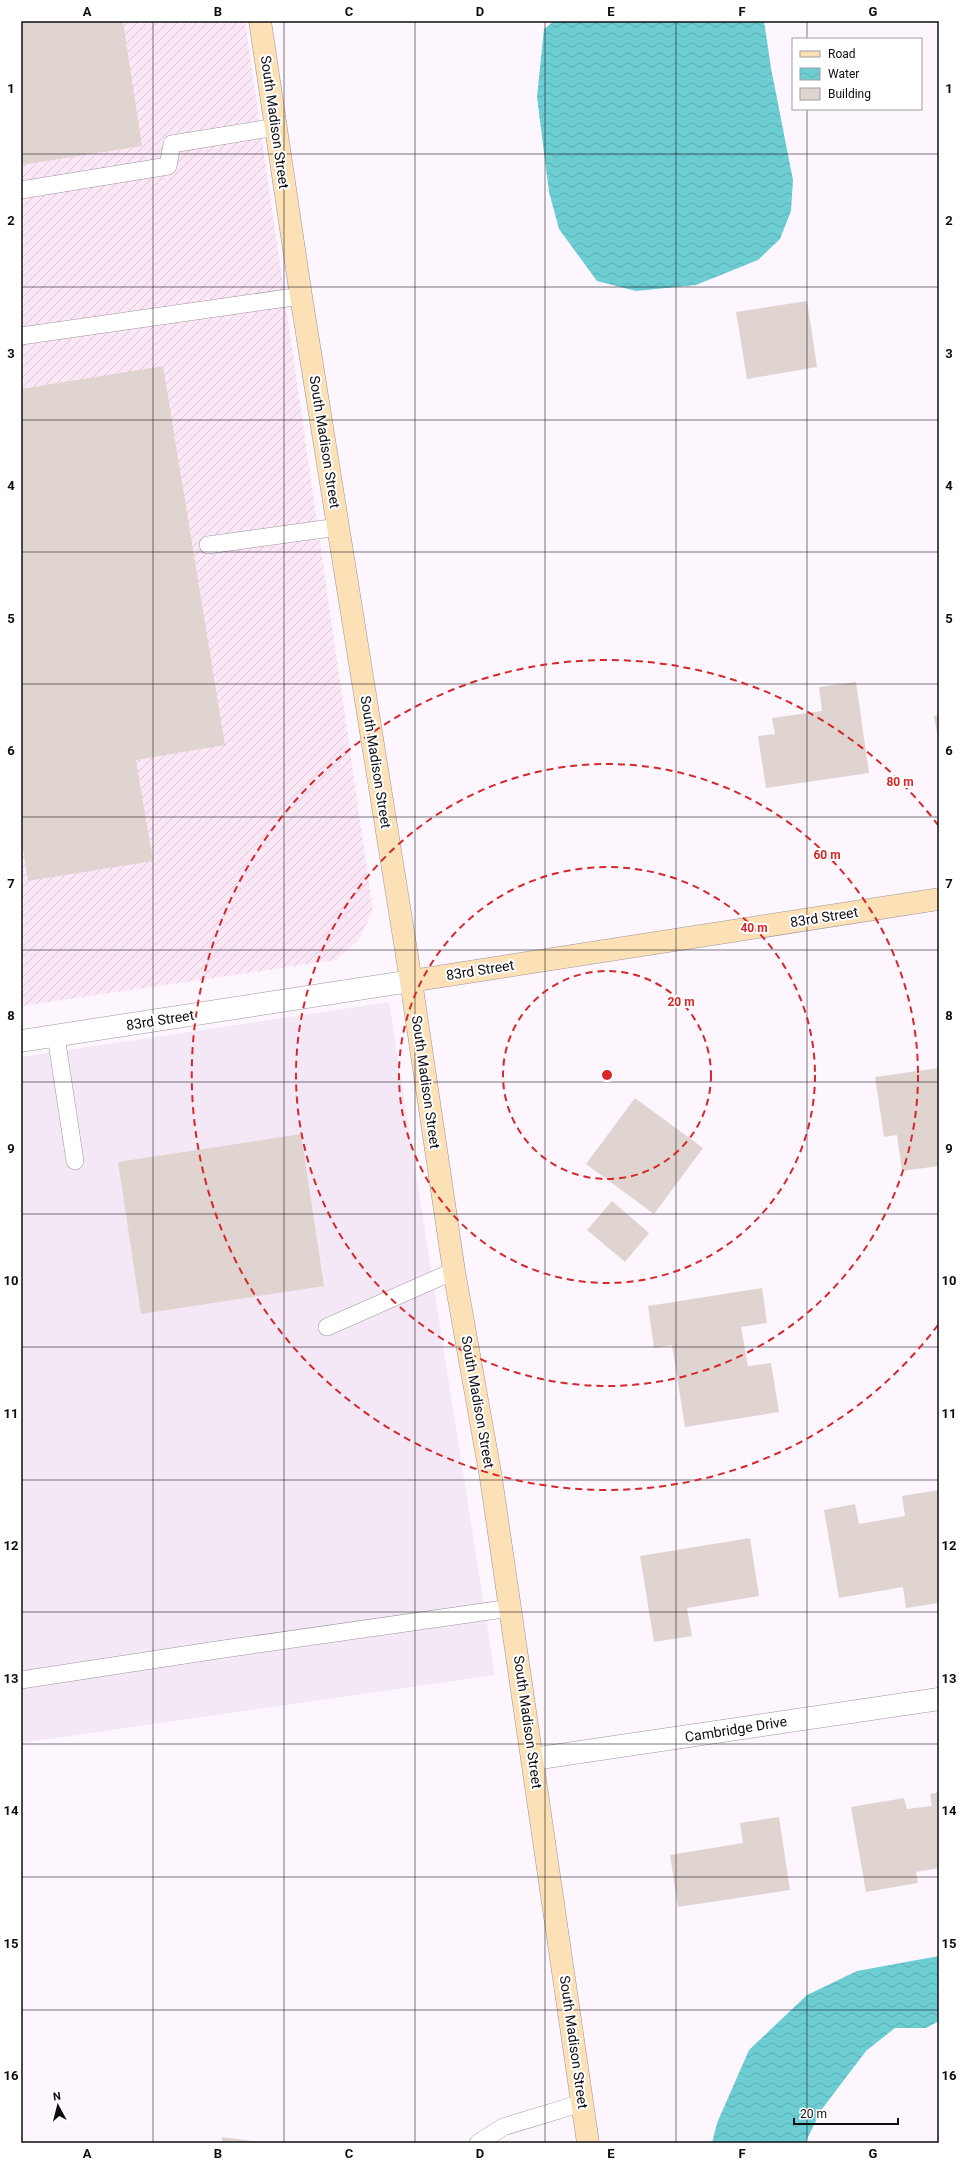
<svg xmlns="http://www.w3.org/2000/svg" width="960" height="2164" viewBox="0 0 960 2164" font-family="Roboto,sans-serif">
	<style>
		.built { fill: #f4e8f6 }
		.industrial { fill: url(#industrial-furrows) }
		.water { fill: url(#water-waves) }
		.building { fill: #e0d4d0 }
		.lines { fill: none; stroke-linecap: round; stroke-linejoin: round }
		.lane-casing { stroke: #9c959d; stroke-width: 18 }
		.street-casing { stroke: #9c959d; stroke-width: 23 }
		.secondary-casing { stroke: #9c959d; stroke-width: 23 }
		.lane { stroke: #fff; stroke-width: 17 }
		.street { stroke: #fff; stroke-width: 22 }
		.secondary { stroke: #fce0b6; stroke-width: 22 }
		.grid { fill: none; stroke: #0e0c0f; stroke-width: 1; stroke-opacity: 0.55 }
		.ring { fill: none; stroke: #d62828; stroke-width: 2; stroke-dasharray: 7 5 }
		.labels { text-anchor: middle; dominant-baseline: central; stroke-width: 4; stroke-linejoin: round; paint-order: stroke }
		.street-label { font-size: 14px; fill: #0e0c0f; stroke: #fff }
		.centre { fill: #d62828; stroke: #fff; stroke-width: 2 }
		.ring-label { font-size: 12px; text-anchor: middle; font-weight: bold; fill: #d62828; stroke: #fff; stroke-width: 4; stroke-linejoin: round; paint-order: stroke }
		.neatline { fill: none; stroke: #0e0c0f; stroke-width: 1.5 }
		.grid-label { font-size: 13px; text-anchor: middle; font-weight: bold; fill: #0e0c0f }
	</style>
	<defs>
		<pattern id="industrial-furrows" width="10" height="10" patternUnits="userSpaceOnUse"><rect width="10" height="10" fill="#fce7f7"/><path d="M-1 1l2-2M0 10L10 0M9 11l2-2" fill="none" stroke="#d7c5d3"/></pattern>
		<pattern id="water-waves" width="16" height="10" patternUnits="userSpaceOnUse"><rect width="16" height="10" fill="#6ccdd3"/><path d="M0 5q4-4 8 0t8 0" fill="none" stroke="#5cafb4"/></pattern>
	</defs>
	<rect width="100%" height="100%" fill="#fdf6ff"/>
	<path class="built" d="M389 1002 495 1675 21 1743V1057Z"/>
	<path class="industrial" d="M21 21H245L373 911 358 941 336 960 21 1006Z"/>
	<g class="water">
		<path d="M554 21H764L771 68 793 180 791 211 780 239 758 260 696 285 636 291 597 281 559 229 549 192 537 97 544 29Z"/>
		<path d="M939 1956V2021L926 2028H895L866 2051 822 2109 805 2143H712L717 2123 749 2050 807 1995 857 1971Z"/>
	</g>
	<g class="building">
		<path d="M21 21H123L142 146 21 165Z"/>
		<path d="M807 301 817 367 747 379 736 312Z"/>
		<path d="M163 366 225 745 136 760 153 861 28 881 21 836V389Z"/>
		<path d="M856 682 869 773 766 788 758 736 775 734 772 718 822 711 819 687Z"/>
		<path d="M939 715V739H938L934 716Z"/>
		<path d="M939 1068V1166L902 1171 897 1135 884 1137 875 1077Z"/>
		<path d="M635 1098 703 1148 654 1214 586 1164Z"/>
		<path d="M301 1134 324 1286 141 1314 118 1162Z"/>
		<path d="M612 1201 649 1233 625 1262 587 1230Z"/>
		<path d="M762 1288 767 1323 741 1327 748 1366 771 1363 779 1412 685 1427 672 1345 654 1348 648 1306Z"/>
		<path d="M939 1490V1603L906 1608 903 1587 839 1598 824 1510 855 1504 859 1524 905 1516 902 1496Z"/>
		<path d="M750 1538 759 1596 687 1608 692 1636 654 1642 640 1556Z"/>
		<path d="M939 1792V1868L916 1872 918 1883 866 1892 851 1807 904 1798 907 1809 932 1806 930 1794Z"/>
		<path d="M779 1817 790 1890 678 1907 670 1855 743 1843 740 1823Z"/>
		<path d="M222 2137 260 2142V2143H222Z"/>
	</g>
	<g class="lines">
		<defs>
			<g id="lane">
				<path d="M21 190 168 166 172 144 276 127"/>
				<path d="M21 336 301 296"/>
				<path d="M208 545 338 527"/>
				<path d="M56 1036 75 1161"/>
				<path d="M327 1327 454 1271"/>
				<path d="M21 1680 217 1650 511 1608"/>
				<path d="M478 2143 503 2127 582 2103"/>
			</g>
			<g id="street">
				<path d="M21 1041 411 981"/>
				<path d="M533 1759 939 1699"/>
			</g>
			<g id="secondary">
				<path d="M260 21 301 296 411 981 454 1271 491 1478 588 2143"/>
				<path d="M411 981 939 899"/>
			</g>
		</defs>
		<use href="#lane" class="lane-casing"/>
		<use href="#street" class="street-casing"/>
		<use href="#secondary" class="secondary-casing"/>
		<use href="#lane" class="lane"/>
		<use href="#street" class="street"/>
		<use href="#secondary" class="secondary"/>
	</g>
	<path class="grid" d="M153 21V2143M284 21V2143M415 21V2143M545 21V2143M676 21V2143M807 21V39M807 109V2143M21 154H939M21 287H939M21 420H939M21 552H939M21 684H939M21 817H939M21 950H939M21 1082H939M21 1214H939M21 1347H939M21 1480H939M21 1612H939M21 1744H939M21 1877H939M21 2010H939"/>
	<g class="ring">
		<circle cx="607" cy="1075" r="104"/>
		<circle cx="607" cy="1075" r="208"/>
		<circle cx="607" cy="1075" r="311"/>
		<path d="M938 1325A415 415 0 1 1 938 825"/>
	</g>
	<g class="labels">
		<g class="street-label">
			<text transform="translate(275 122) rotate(82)">South Madison Street</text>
			<text transform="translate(325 442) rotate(81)">South Madison Street</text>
			<text transform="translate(376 762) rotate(81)">South Madison Street</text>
			<text transform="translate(824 917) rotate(-9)">83rd Street</text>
			<text transform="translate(480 970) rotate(-9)">83rd Street</text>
			<text transform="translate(160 1020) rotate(-9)">83rd Street</text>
			<text transform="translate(426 1082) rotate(82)">South Madison Street</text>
			<text transform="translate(478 1402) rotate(80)">South Madison Street</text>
			<text transform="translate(528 1722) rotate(82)">South Madison Street</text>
			<text transform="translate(736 1729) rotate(-9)">Cambridge Drive</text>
			<text transform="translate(574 2042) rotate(82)">South Madison Street</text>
		</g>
	</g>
	<circle cx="607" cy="1075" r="6" class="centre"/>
	<g class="ring-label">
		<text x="900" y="786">80 m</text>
		<text x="827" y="859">60 m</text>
		<text x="754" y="932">40 m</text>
		<text x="681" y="1006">20 m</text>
	</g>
	<rect width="960" height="2164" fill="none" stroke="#ffffff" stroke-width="44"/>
	<rect x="792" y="38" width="130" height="72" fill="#ffffff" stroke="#9f9e9f"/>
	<rect x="800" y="51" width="20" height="6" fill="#fce0b6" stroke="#9f9e9f"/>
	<text x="828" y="58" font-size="12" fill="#0e0c0f">Road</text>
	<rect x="800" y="68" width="20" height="12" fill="url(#water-waves)" stroke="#9f9e9f"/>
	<text x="828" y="78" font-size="12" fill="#0e0c0f">Water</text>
	<rect x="800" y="88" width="20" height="12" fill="#e0d4d0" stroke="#9f9e9f"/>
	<text x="828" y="98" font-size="12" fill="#0e0c0f">Building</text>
	<g transform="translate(58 2106) rotate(353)" stroke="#ffffff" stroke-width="3" paint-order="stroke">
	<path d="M0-3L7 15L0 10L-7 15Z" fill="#0e0c0f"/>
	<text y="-6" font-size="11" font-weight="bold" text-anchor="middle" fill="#0e0c0f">N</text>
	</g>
	<path d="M794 2118v6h104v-6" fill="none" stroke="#0e0c0f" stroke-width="2"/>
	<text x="800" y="2118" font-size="12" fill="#0e0c0f" stroke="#ffffff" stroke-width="3" paint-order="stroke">20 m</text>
	<rect x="22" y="22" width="916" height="2120" class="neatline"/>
	<g class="grid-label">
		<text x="87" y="16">A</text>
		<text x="218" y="16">B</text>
		<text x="349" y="16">C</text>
		<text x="480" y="16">D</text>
		<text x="611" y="16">E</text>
		<text x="742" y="16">F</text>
		<text x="873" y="16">G</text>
		<text x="11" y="93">1</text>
		<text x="949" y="93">1</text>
		<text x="11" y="225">2</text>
		<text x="949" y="225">2</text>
		<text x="11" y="358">3</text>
		<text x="949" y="358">3</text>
		<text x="11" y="490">4</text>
		<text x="949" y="490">4</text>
		<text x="11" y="623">5</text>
		<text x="949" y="623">5</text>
		<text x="11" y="755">6</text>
		<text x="949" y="755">6</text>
		<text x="11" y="888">7</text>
		<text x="949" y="888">7</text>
		<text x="11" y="1020">8</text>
		<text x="949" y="1020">8</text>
		<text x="11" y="1153">9</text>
		<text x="949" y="1153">9</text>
		<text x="11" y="1285">10</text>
		<text x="949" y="1285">10</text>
		<text x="11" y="1418">11</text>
		<text x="949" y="1418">11</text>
		<text x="11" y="1550">12</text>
		<text x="949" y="1550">12</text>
		<text x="11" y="1683">13</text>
		<text x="949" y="1683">13</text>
		<text x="11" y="1815">14</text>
		<text x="949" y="1815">14</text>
		<text x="11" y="1948">15</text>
		<text x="949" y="1948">15</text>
		<text x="11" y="2080">16</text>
		<text x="949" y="2080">16</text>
		<text x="87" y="2158">A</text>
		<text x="218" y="2158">B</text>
		<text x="349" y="2158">C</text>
		<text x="480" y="2158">D</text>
		<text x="611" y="2158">E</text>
		<text x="742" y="2158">F</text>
		<text x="873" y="2158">G</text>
	</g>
</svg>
